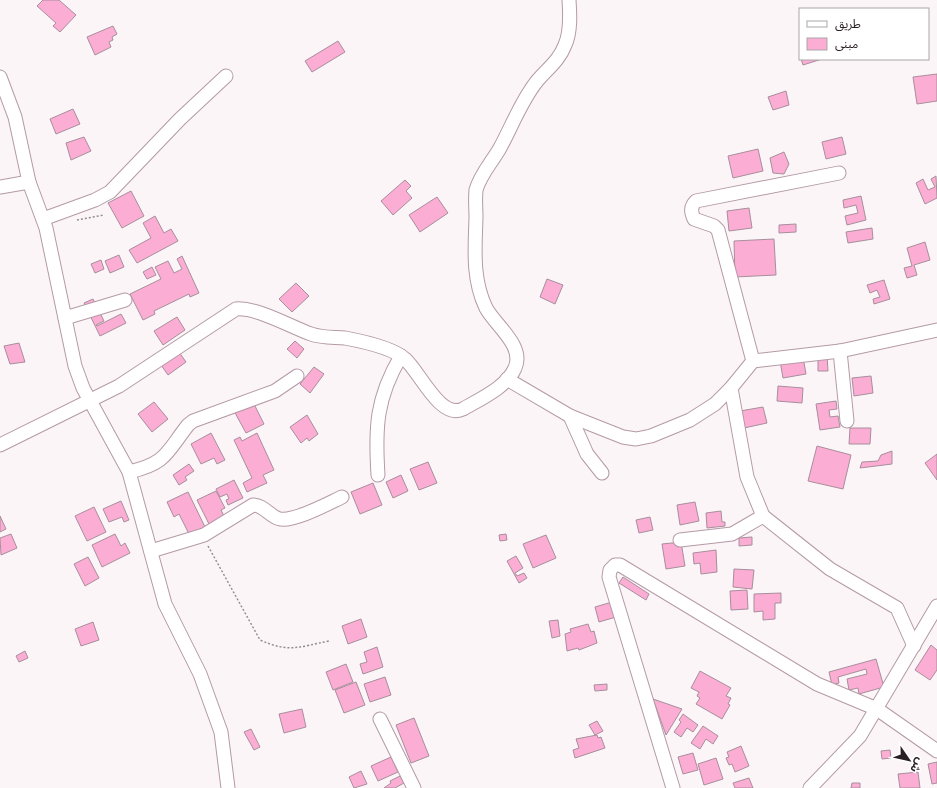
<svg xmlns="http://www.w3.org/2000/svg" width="937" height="788" viewBox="0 0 937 788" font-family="'Source Sans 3','Noto Sans Arabic',sans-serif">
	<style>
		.building { fill: #fbadd4; stroke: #a88e9b }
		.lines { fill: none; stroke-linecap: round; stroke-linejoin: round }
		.minor-casing { stroke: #b49aa6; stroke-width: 15 }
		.path { stroke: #928a8e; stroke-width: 1.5; stroke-dasharray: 2 2; stroke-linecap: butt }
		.minor { stroke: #fff; stroke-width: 13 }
	</style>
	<rect width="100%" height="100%" fill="#fbf5f8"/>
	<g class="building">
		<path d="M43 0H59L76 15 60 32 53 26 56 23 37 6Z"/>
		<path d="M113 26 117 34 112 37 113 40 109 42 111 47 95 55 87 37Z"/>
		<path d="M338 41 345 52 312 72 305 61Z"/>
		<path d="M801 59H822L803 65Z"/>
		<path d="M937 74V101L917 104 913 77Z"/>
		<path d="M786 91 789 105 773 110 768 97Z"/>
		<path d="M73 109 80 124 56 134 50 119Z"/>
		<path d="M84 137 91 151 71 160 66 143Z"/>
		<path d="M842 137 846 154 826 159 822 142Z"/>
		<path d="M758 149 763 171 733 178 728 156Z"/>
		<path d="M784 152 789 164 784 174 773 173 770 158Z"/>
		<path d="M936 176 937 198 925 204 916 183 923 179 928 190 935 187 931 179Z"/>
		<path d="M405 180 411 186 406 191 412 198 393 215 381 201Z"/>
		<path d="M131 191 144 216 122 228 108 203Z"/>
		<path d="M861 196 866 220 847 225 845 216 858 213 856 205 844 208 843 200Z"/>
		<path d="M437 197 448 213 420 232 409 215Z"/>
		<path d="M749 208 752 228 729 231 727 211Z"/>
		<path d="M155 216 164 233 171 229 178 241 137 263 129 250 151 238 143 223Z"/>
		<path d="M796 224V232L779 233V225Z"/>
		<path d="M872 228 873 239 848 243 846 232Z"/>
		<path d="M774 239 776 275 735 277 734 241Z"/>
		<path d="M925 242 930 260 914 265 917 275 907 278 904 268 912 266 907 248Z"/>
		<path d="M119 255 124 267 110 273 105 261Z"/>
		<path d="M182 256 199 293 190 297 189 294 154 311 155 314 143 320 130 294 161 279 155 267 168 261 174 273 182 269 177 259Z"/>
		<path d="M101 260 104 269 95 273 91 264Z"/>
		<path d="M152 267 156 275 147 279 143 272Z"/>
		<path d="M547 279 563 285 555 304 540 297Z"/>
		<path d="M884 280 890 299 874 304 873 299 880 297 877 290 870 293 867 285Z"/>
		<path d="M296 283 309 296 292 312 279 299Z"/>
		<path d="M93 299 104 321 96 325 97 326 121 314 126 323 100 336 84 303Z"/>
		<path d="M177 317 185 330 163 345 154 331Z"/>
		<path d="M295 341 304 349 297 358 287 349Z"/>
		<path d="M19 343 25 362 10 364 4 346Z"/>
		<path d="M179 352 186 362 168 375 161 365Z"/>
		<path d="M818 356H827L828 371H818Z"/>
		<path d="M803 357 806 374 783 378 780 361Z"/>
		<path d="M314 367 324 374 310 393 300 384Z"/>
		<path d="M871 376 873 393 854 396 852 378Z"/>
		<path d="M778 386 803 388 802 403 777 401Z"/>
		<path d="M836 401 837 409 829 410 830 417 838 416 840 427 820 430 816 404Z"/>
		<path d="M154 402 168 419 152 432 138 414Z"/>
		<path d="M253 402 264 424 246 433 234 411Z"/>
		<path d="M763 407 767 423 744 428 740 411Z"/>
		<path d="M307 415 318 434 309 441 307 438 301 443 290 427Z"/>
		<path d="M850 428H871L870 444H849Z"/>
		<path d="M211 433 225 460 217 464 214 458 201 464 191 444Z"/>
		<path d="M257 433 274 470 263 475 267 483 247 492 243 483 252 478 234 440 240 437 242 441Z"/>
		<path d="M817 446 851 455 843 489 808 481Z"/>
		<path d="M892 451V464L860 468 862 462 878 461 881 455Z"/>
		<path d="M937 454V480L925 463Z"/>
		<path d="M428 462 437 483 419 490 410 469Z"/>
		<path d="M189 464 194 471 185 477 187 480 179 485 173 475Z"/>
		<path d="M401 475 408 491 393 498 386 482Z"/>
		<path d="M234 480 243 498 228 505 226 500 229 499 227 494 220 497 216 489Z"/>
		<path d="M373 483 382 505 360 514 351 492Z"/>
		<path d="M216 491 225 508 221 510 225 518 210 526 197 500Z"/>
		<path d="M188 492 205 527 189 534 179 514 174 517 167 502Z"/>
		<path d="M121 501 129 520 124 522 122 517 109 522 103 509Z"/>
		<path d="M695 502 699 521 680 525 677 505Z"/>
		<path d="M94 507 106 532 87 541 75 516Z"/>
		<path d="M721 511 722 522H725V526L707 528 706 513Z"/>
		<path d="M0 516 6 529 0 532Z"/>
		<path d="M650 517 653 530 639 533 636 520Z"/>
		<path d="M11 534 17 548 1 555 0 538Z"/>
		<path d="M115 534 121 546 125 543 130 553 102 567 92 545Z"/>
		<path d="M506 534 507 540 500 541 499 535Z"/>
		<path d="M546 535 556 558 533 568 523 544Z"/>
		<path d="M752 537V545L739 546V538Z"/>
		<path d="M681 542 685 566 666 569 662 544Z"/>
		<path d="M716 550 717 572 701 574 700 563 694 564 693 553Z"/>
		<path d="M516 556 523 568 515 573 517 576 524 573 527 578 519 583 507 561Z"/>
		<path d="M88 557 99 578 85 586 74 564Z"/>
		<path d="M734 569 754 570 752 589 733 587Z"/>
		<path d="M623 577 649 594 646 600 619 583Z"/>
		<path d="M747 590 748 609 731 610 730 591Z"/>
		<path d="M781 593V603H775V619L763 620V611L754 612V594Z"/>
		<path d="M612 602 616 617 599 622 595 607Z"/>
		<path d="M361 619 367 637 348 644 342 626Z"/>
		<path d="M558 620 560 636 552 638 549 621Z"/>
		<path d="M93 622 99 640 81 646 75 629Z"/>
		<path d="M588 624 591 632 594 631 597 643 579 650 578 648 567 651 565 634 571 632 570 629Z"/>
		<path d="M931 645 937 650V670L930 680 915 670Z"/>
		<path d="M377 647 383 667 363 674 360 664 367 662 364 652Z"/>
		<path d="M25 651 28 658 19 662 16 656Z"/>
		<path d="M876 659 884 687 859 694 858 688 849 690 847 679 867 674 866 669 838 677 839 683 832 685 829 672Z"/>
		<path d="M346 664 353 682 333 690 326 672Z"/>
		<path d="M700 671 731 688 726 696 731 698 728 704 730 705 722 719 696 704 700 698 697 696 699 692 691 688Z"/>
		<path d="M385 677 391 695 370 702 364 684Z"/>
		<path d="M356 682 365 705 344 713 335 690Z"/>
		<path d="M607 684V690L595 691 594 685Z"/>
		<path d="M653 699 682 709 666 735Z"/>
		<path d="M302 709 306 727 284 733 279 714Z"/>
		<path d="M683 714 698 725 693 732 687 728 681 737 674 732 681 722 679 720Z"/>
		<path d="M414 718 429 756 411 763 396 725Z"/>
		<path d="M597 721 603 731 595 735 589 725Z"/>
		<path d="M703 726 718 736 713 744 706 739 700 749 691 743Z"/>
		<path d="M251 729 260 747 254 750 244 732Z"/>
		<path d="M597 735 598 738 601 737 605 748 575 758 573 750 579 748 576 739Z"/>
		<path d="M741 746 749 766 735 772 732 764 729 765 726 758 729 757 727 752Z"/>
		<path d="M890 750 891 758 882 759 881 751Z"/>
		<path d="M693 753 698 770 683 774 678 757Z"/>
		<path d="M391 757 398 772 378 781 371 766Z"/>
		<path d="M716 758 723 779 704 785 698 764Z"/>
		<path d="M937 762V783L932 784 928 764Z"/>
		<path d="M361 771 367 784 354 788 349 777Z"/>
		<path d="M918 772 920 788H900L898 774Z"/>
		<path d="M400 776 404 783 395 788H384L391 783 390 781Z"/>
		<path d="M749 778 753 788H735L733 783Z"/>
		<path d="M852 783H860V788H851Z"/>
	</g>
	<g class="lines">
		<defs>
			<g id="minor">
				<path d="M0 77 15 117 29 182 46 228 75 366 83 388 129 472 165 604 200 674 221 732 228 788"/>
				<path d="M0 187 29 182"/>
				<path d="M43 219 95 200 110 192 180 119 226 76"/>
				<path d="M65 318 125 300"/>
				<path d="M840 351 847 421"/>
				<path d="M753 361 718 230 714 226 694 219C691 212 690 207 696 201L839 173"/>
				<path d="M507 379 570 416 623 437 636 439 651 436 690 420 715 404 731 388 753 361 840 351 937 330"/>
				<path d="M570 416 587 454 602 473"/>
				<path d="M0 445 119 386 236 309C257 307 291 327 311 334 322 338 334 337 345 338 361 341 393 348 405 359 420 372 440 420 463 409 480 399 507 387 515 368 525 346 495 325 486 308 472 279 475 248 476 218 476 208 475 200 476 190 480 175 492 162 500 148 512 126 521 101 537 81 547 69 559 61 565 45 571 32 570 14 569 0"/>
				<path d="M129 472C167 463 166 453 188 425L193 421 275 391 297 376"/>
				<path d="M378 475C375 428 376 398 401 356"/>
				<path d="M763 516 830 569 897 608 914 646"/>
				<path d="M680 540 732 534 763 516 747 477 731 388"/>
				<path d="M151 551 204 535 253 505C264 505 270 517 280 519 294 522 329 503 342 497"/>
				<path d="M380 719 414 788"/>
				<path d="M673 788 609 577 610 570 615 565H620L817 684 877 709 937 751"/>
				<path d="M810 788 860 736 937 606"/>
			</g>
		</defs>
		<use href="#minor" class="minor-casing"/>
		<g class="path">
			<path d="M77 220 104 215"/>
			<path d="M208 546 260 640C289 653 299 647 329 641"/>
		</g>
		<use href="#minor" class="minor"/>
	</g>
	<rect x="799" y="8" width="130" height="52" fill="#ffffff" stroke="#a9a5a7"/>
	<rect x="807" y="21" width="20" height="6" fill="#ffffff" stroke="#a9a5a7"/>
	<text x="835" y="28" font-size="12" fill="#281e23">طريق</text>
	<rect x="807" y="38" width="20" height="12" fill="#fbadd4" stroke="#a9a5a7"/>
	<text x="835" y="48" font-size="12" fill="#281e23">مبنى</text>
	<g transform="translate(909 760) rotate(124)" stroke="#ffffff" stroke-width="3" paint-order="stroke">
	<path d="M0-3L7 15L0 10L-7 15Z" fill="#281e23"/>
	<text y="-6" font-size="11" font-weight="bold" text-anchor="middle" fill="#281e23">ش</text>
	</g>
</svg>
